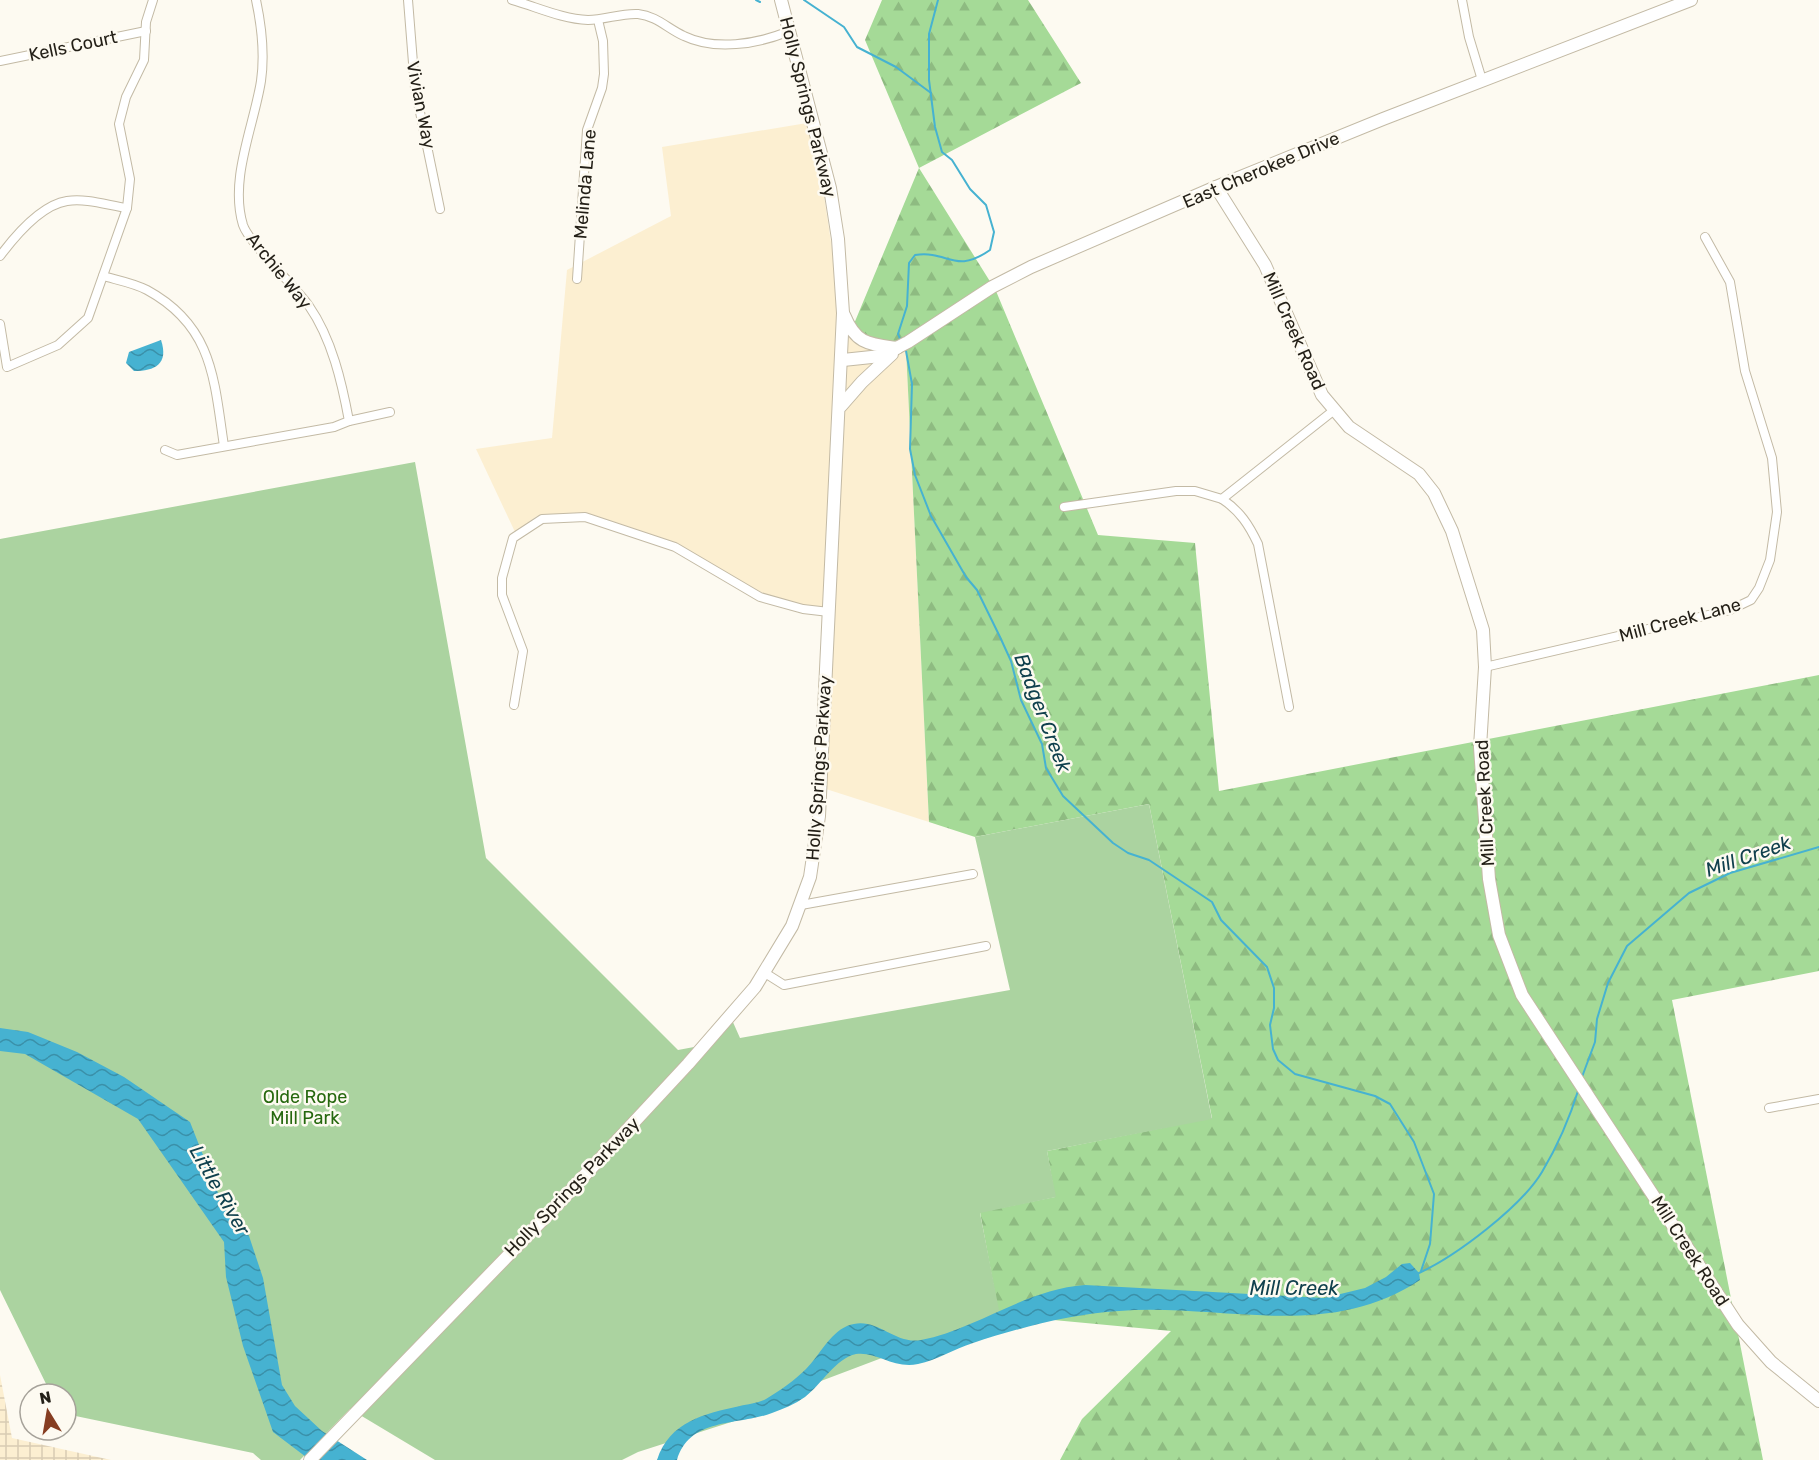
<svg xmlns="http://www.w3.org/2000/svg" width="1819" height="1460" viewBox="0 0 1819 1460" font-family="Rubik,sans-serif">
	<style>
		.built { fill: #fcefd1 }
		.industrial { fill: url(#industrial-grid) }
		.forest { fill: url(#forest-firs) }
		.park { fill: #abd3a0 }
		.water { fill: url(#water-waves) }
		.lines { fill: none; stroke-linecap: round; stroke-linejoin: round }
		.stream { stroke: #46b2d1; stroke-width: 2 }
		.street-casing { stroke: #c3baa5; stroke-width: 10 }
		.secondary-casing { stroke: #c3baa5; stroke-width: 14 }
		.street { stroke: #fff; stroke-width: 8 }
		.secondary { stroke: #fff; stroke-width: 12 }
		.labels { text-anchor: middle; dominant-baseline: central; stroke-width: 5; stroke-linejoin: round; paint-order: stroke }
		.street-label { font-size: 18px; fill: #231f17; stroke: #fdfaf1 }
		.park-label { font-size: 18px; fill: #26680e; stroke: #fdfaf1 }
		.water-label { font-size: 20px; font-style: italic; fill: #10404d; stroke: #fdfaf1 }
	</style>
	<defs>
		<pattern id="industrial-grid" width="8" height="8" patternUnits="userSpaceOnUse" patternTransform="scale(1.5)"><rect width="8" height="8" fill="#fcefd1"/><path d="M0 4h8M4 0v8" fill="none" stroke="#d8ccb3"/></pattern>
		<pattern id="forest-firs" width="22" height="20" patternUnits="userSpaceOnUse" patternTransform="scale(1.5)"><rect width="22" height="20" fill="#a5da97"/><path d="M5 1l3.5 6h-7zM16 11l3.5 6h-7z" fill="#8ebb81"/></pattern>
		<pattern id="water-waves" width="16" height="10" patternUnits="userSpaceOnUse" patternTransform="scale(1.5)"><rect width="16" height="10" fill="#46b2d1"/><path d="M0 5q4-4 8 0t8 0" fill="none" stroke="#3a90a9"/></pattern>
	</defs>
	<rect width="100%" height="100%" fill="#fdfaf1"/>
	<path class="built" d="M813 122 844 329 906 349 929 822 826 789 833 617 801 612 632 528 563 514 537 516 515 532 476 449 552 438 567 270 671 216 662 147Z"/>
	<path class="industrial" d="M0 1375 12 1438 111 1460H0Z"/>
	<path class="forest" d="M882 0H1028L1081 83 919 168 996 291 1098 535 1195 543 1219 791 1819 675V971L1672 1000 1763 1460H1060L1082 1419 1171 1331 999 1315 980 1212 1055 1197 1047 1151 1212 1118 1149 804 975 837 929 822 906 349 851 331 919 168 865 40Z"/>
	<path class="park" d="M415 462 486 858 678 1050 710 1044 732 1020 740 1038 1010 990 975 837 1149 804 1212 1119 1047 1151 1056 1197 980 1213 1000 1315 917 1364 895 1353 813 1384 800 1400 638 1452 622 1460H435L350 1409 300 1460H261L253 1453 66 1414V1394H51L0 1290V539Z"/>
	<g class="water">
		<path d="M161 340C169 364 155 371 134 371L126 363 129 352Z"/>
		<path d="M0 1028 28 1032 77 1052 124 1077 190 1122 218 1193 249 1236 263 1278 282 1385 295 1406 322 1431 367 1460H310L273 1432 243 1346 226 1277 224 1242 138 1119 25 1054 0 1051Z"/>
		<path d="M1410 1263 1419 1273 1420 1280C1327 1342 1221 1303 1119 1311 1070 1314 1019 1328 973 1343 954 1349 937 1360 918 1364 893 1369 876 1351 856 1354 836 1358 821 1385 805 1397 795 1404 783 1409 772 1413 738 1426 690 1417 677 1460H657C670 1421 704 1414 740 1406 748 1404 759 1403 766 1399 781 1390 795 1380 806 1369 820 1355 829 1334 847 1326 876 1314 893 1345 921 1340 977 1329 1026 1289 1085 1285L1324 1298 1365 1288 1386 1277 1402 1264Z"/>
	</g>
	<g class="lines">
		<g class="stream">
			<path d="M756 0 760 2"/>
			<path d="M804 0 844 27 857 47 896 67 931 93"/>
			<path d="M900 339 898 334 907 306 909 263 915 255C949 250 954 275 990 250L994 232 986 205 970 189 952 160 942 152 935 127 929 80V34L938 0"/>
			<path d="M906 351 912 384 910 449 915 475 931 516 966 577 977 590 1000 637 1011 661 1021 700 1042 744 1046 768 1063 796 1113 843 1128 853 1149 860 1212 902 1221 920 1267 967 1274 988V1008L1270 1025 1273 1049 1278 1060 1295 1074 1375 1096 1390 1104 1414 1142 1434 1194 1430 1244 1421 1271"/>
			<path d="M1582 1077 1595 1042 1597 1019 1608 983 1627 946 1689 893 1730 873 1819 847"/>
			<path d="M1419 1273C1456 1256 1521 1207 1542 1172 1557 1147 1570 1117 1579 1088"/>
		</g>
		<defs>
			<g id="street">
				<path d="M408 0 415 88 440 209"/>
				<path d="M512 0C537 7 562 19 588 20 605 20 621 13 638 14 657 16 668 29 684 36 715 51 757 44 787 32"/>
				<path d="M1462 0 1469 37 1482 80"/>
				<path d="M0 61 146 31"/>
				<path d="M0 256C15 236 41 205 67 201 86 198 107 205 127 208"/>
				<path d="M103 276C117 280 134 283 147 290 213 326 214 379 224 446"/>
				<path d="M577 279 587 130 602 88 604 74 603 41 598 20"/>
				<path d="M0 324 7 367 58 345 88 318 127 208 130 179 119 124 126 97 144 60 146 22 153 0"/>
				<path d="M349 421 390 412"/>
				<path d="M165 450 177 455 334 427 349 421C342 383 332 339 309 306 295 286 249 243 243 225 229 179 254 126 261 81 265 53 262 28 256 0"/>
				<path d="M1222 499C1240 511 1249 525 1258 544L1289 707"/>
				<path d="M1064 507 1176 491H1195L1222 499 1333 411"/>
				<path d="M1485 667 1730 610 1751 600 1759 588 1770 560 1777 512 1772 458 1745 371 1730 282 1705 237"/>
				<path d="M514 705 523 651 502 595V578L513 538 542 519 585 517 675 547 760 597 803 609 829 612"/>
				<path d="M801 905 973 874"/>
				<path d="M765 973 784 985 986 946"/>
				<path d="M1769 1108 1819 1099"/>
			</g>
			<g id="secondary">
				<path d="M1216 187 1265 265 1322 395 1349 427 1419 474 1434 493 1452 531 1483 630 1485 667 1480 747 1489 879 1499 935 1522 995 1738 1325 1771 1362 1819 1401"/>
				<path d="M844 315C856 344 868 344 897 348"/>
				<path d="M843 360 881 356 908 342 992 287 1031 267 1216 187 1383 119 1691 0"/>
				<path d="M841 406 862 382 892 354"/>
				<path d="M310 1460 559 1203 688 1064 755 987 792 926 810 877 819 816 843 313 838 239 830 188 781 0"/>
			</g>
		</defs>
		<use href="#street" class="street-casing"/>
		<use href="#secondary" class="secondary-casing"/>
		<use href="#street" class="street"/>
		<use href="#secondary" class="secondary"/>
	</g>
	<g class="labels">
		<g class="street-label">
			<text transform="translate(73 46) rotate(-12)">Kells Court</text>
			<text transform="translate(421 105) rotate(79)">Vivian Way</text>
			<text transform="translate(808 107) rotate(76)">Holly Springs Parkway</text>
			<text transform="translate(1261 170) rotate(-23)">East Cherokee Drive</text>
			<text transform="translate(585 184) rotate(-85)">Melinda Lane</text>
			<text transform="translate(279 271) rotate(51)">Archie Way</text>
			<text transform="translate(1294 331) rotate(66)">Mill Creek Road</text>
			<text transform="translate(1680 620) rotate(-15)">Mill Creek Lane</text>
			<text transform="translate(819 768) rotate(-86)">Holly Springs Parkway</text>
			<text transform="translate(1485 803) rotate(-93)">Mill Creek Road</text>
			<text transform="translate(572 1187) rotate(-46)">Holly Springs Parkway</text>
			<text transform="translate(1690 1251) rotate(57)">Mill Creek Road</text>
		</g>
		<g class="park-label">
			<text x="305" y="1097">Olde Rope<tspan x="305" dy="21">Mill Park</tspan></text>
		</g>
		<g class="water-label">
			<text transform="translate(1043 713) rotate(69)">Badger Creek</text>
			<text transform="translate(1748 856) rotate(-19)">Mill Creek</text>
			<text transform="translate(220 1190) rotate(60)">Little River</text>
			<text x="1294" y="1288">Mill Creek</text>
		</g>
	</g>
	<g transform="translate(48 1412) rotate(349)"><circle r="28" fill="#fdfaf1" stroke="#a6a29a" stroke-width="1.5"/>
	<path d="M0-4.5L10 22L0 15L-10 22Z" fill="#863d21"/>
	<text y="-9" font-size="16" font-weight="bold" text-anchor="middle" fill="#231f17">N</text>
	</g>
</svg>
